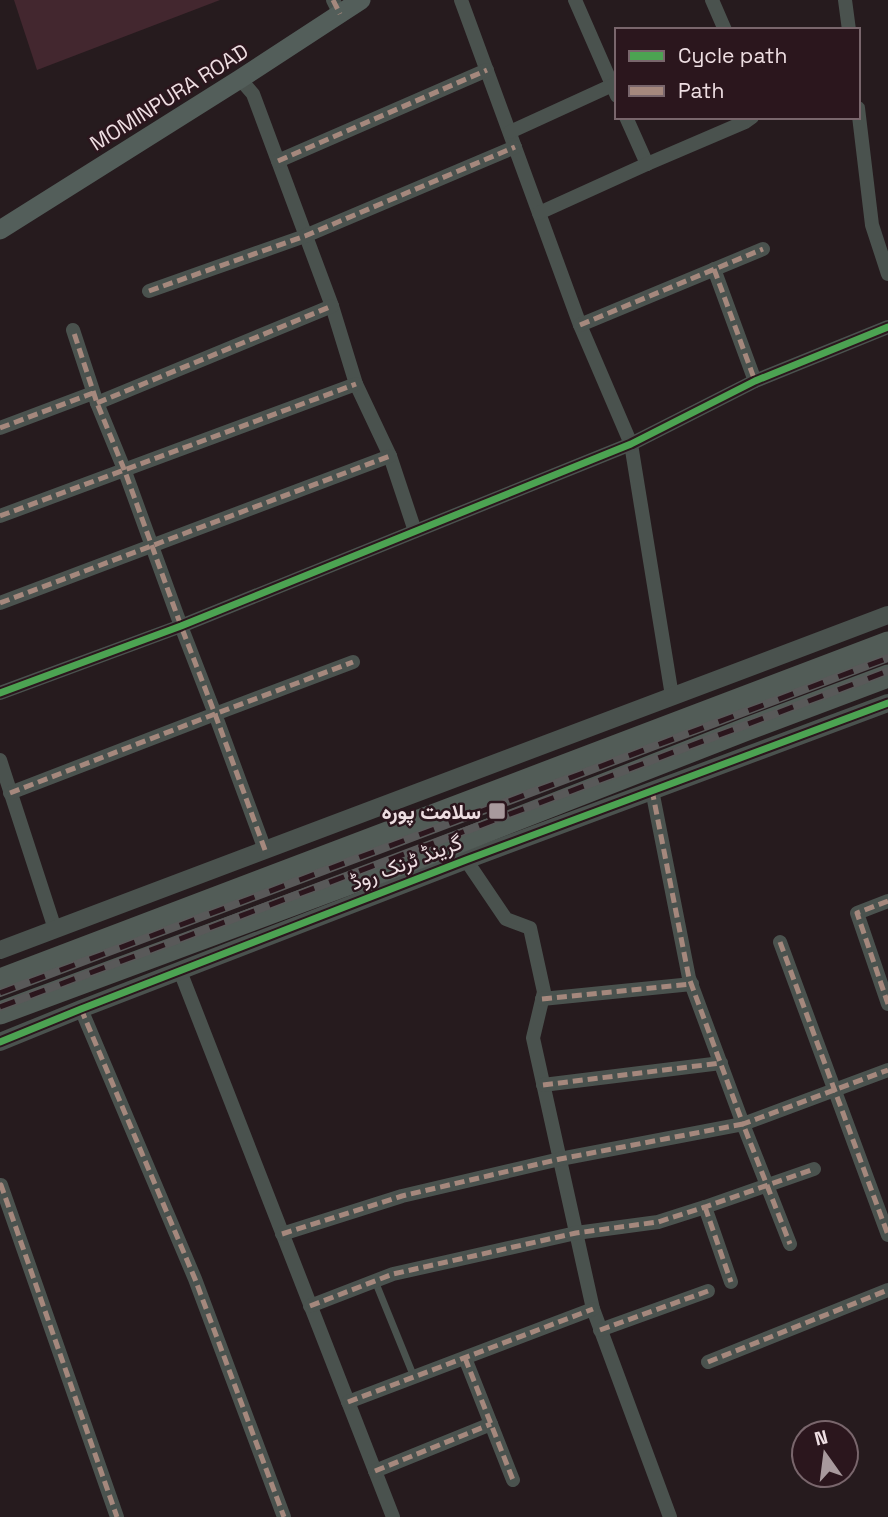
<svg xmlns="http://www.w3.org/2000/svg" width="888" height="1517" viewBox="0 0 888 1517" font-family="'Space Grotesk',Vazirmatn,sans-serif">
	<style>
		.green { fill: #43272f }
		.lines { fill: none; stroke-linecap: round; stroke-linejoin: round }
		.service { stroke: #4a524e; stroke-width: 7 }
		.minor { stroke: #4a524e; stroke-width: 14 }
		.tertiary { stroke: #4a524e; stroke-width: 18 }
		.secondary { stroke: #535e5a; stroke-width: 19 }
		.primary { stroke: #525c57; stroke-width: 23 }
		.rail-casing { stroke: #595959; stroke-width: 8 }
		.rail { stroke: #2b161d; stroke-width: 5; stroke-dasharray: 16; stroke-linecap: butt }
		.quiet { stroke: #a5887d; stroke-width: 5; stroke-dasharray: 10 5; stroke-linecap: butt }
		.cycleway-casing { stroke: #2b161d; stroke-width: 11 }
		.cycleway { stroke: #4ca352; stroke-width: 7 }
		.poi-dot { fill: #a89a9d; stroke: #2b161d; stroke-width: 2.5 }
		.labels { text-anchor: middle; dominant-baseline: central; stroke-width: 5; stroke-linejoin: round; paint-order: stroke }
		.street-label { font-size: 21px; fill: #eedee2; stroke: #2b161d }
		.poi-label { font-size: 21px; font-weight: bold; fill: #eedee2; stroke: #2b161d; text-anchor: end }
	</style>
	<rect width="100%" height="100%" fill="#261b1e"/>
	<path class="green" d="M14 0H220L37 70Z"/>
	<g class="lines">
		<path class="service" d="M375 1281 414 1377"/>
		<g class="minor">
			<path d="M333 0 340 14"/>
			<path d="M461 0 580 325 631 444 672 696"/>
			<path d="M575 0 617 96"/>
			<path d="M712 0 725 30"/>
			<path d="M845 0 849 30"/>
			<path d="M240 79 253 94 332 306 356 384 390 456 415 531"/>
			<path d="M858 108 872 225 888 274"/>
			<path d="M626 117 647 164"/>
			<path d="M510 132 617 83"/>
			<path d="M278 161 487 70"/>
			<path d="M539 213 647 164 745 122 752 117"/>
			<path d="M714 269 755 381"/>
			<path d="M149 291 305 236 515 147"/>
			<path d="M580 325 763 249"/>
			<path d="M97 403 332 306"/>
			<path d="M0 428 93 393"/>
			<path d="M0 516 356 384"/>
			<path d="M0 603 390 456"/>
			<path d="M0 693 181 626 631 444 755 381 888 327"/>
			<path d="M0 760 55 929"/>
			<path d="M652 790 689 978 743 1124 888 1070"/>
			<path d="M10 793 215 714 181 626 124 469 97 403 73 330"/>
			<path d="M265 850 215 714 353 662"/>
			<path d="M466 860 506 919 530 928 544 992 533 1038 593 1309 670 1517"/>
			<path d="M888 901 857 913 888 1004"/>
			<path d="M780 942 888 1235"/>
			<path d="M180 971 393 1517"/>
			<path d="M542 999 692 984"/>
			<path d="M81 1009 195 1279 284 1517"/>
			<path d="M543 1085 721 1063"/>
			<path d="M0 1186 1 1185 117 1517"/>
			<path d="M705 1207 731 1282"/>
			<path d="M282 1234 402 1196 560 1159 743 1124 790 1244"/>
			<path d="M310 1306 393 1274 576 1233 658 1222 705 1207 814 1169"/>
			<path d="M600 1330 708 1291"/>
			<path d="M465 1358 513 1480"/>
			<path d="M708 1362 888 1290"/>
			<path d="M348 1402 593 1309"/>
			<path d="M375 1471 491 1424"/>
		</g>
		<g class="tertiary">
			<path d="M0 950 888 615"/>
			<path d="M0 1042 81 1009 466 860 888 703"/>
		</g>
		<path class="secondary" d="M0 230 240 79 361 0"/>
		<g class="primary">
			<path d="M0 980 888 643"/>
			<path d="M0 1013 412 860 747 729 888 676"/>
		</g>
		<defs>
			<g id="rail">
				<path d="M0 993 888 658"/>
				<path d="M0 1007 888 671"/>
			</g>
		</defs>
		<use href="#rail" class="rail-casing"/>
		<use href="#rail" class="rail"/>
		<g class="quiet">
			<path d="M333 0 340 14"/>
			<path d="M278 161 487 70"/>
			<path d="M714 269 755 381"/>
			<path d="M149 291 305 236 515 147"/>
			<path d="M580 325 763 249"/>
			<path d="M97 403 332 306"/>
			<path d="M0 428 93 393"/>
			<path d="M0 516 356 384"/>
			<path d="M0 603 390 456"/>
			<path d="M652 790 689 978 743 1124 888 1070"/>
			<path d="M10 793 215 714 181 626 124 469 97 403 73 330"/>
			<path d="M265 850 215 714 353 662"/>
			<path d="M888 901 857 913 888 1004"/>
			<path d="M780 942 888 1235"/>
			<path d="M542 999 692 984"/>
			<path d="M81 1009 195 1279 284 1517"/>
			<path d="M543 1085 721 1063"/>
			<path d="M0 1186 1 1185 117 1517"/>
			<path d="M705 1207 731 1282"/>
			<path d="M282 1234 402 1196 560 1159 743 1124 790 1244"/>
			<path d="M310 1306 393 1274 576 1233 658 1222 705 1207 814 1169"/>
			<path d="M600 1330 708 1291"/>
			<path d="M465 1358 513 1480"/>
			<path d="M708 1362 888 1290"/>
			<path d="M348 1402 593 1309"/>
			<path d="M375 1471 491 1424"/>
		</g>
		<defs>
			<g id="cycleway">
				<path d="M0 693 181 626 631 444 755 381 888 327"/>
				<path d="M0 1042 81 1009 466 860 888 703"/>
			</g>
		</defs>
		<use href="#cycleway" class="cycleway-casing"/>
		<use href="#cycleway" class="cycleway"/>
	</g>
	<rect class="poi-dot" x="488" y="802" width="18" height="18" rx="3.5"/>
	<g class="labels">
		<g class="street-label">
			<text transform="translate(169 97) rotate(-32)">MOMINPURA ROAD</text>
			<text transform="translate(406 862) rotate(-21)">گرینڈ ٹرنک روڈ</text>
		</g>
		<g class="poi-label">
			<text x="481" y="811">سلامت پورہ</text>
		</g>
	</g>
	<rect x="615" y="28" width="245" height="91" fill="#2b161d" stroke="#79666c" stroke-width="2"/>
	<rect x="629" y="51" width="35" height="10" fill="#4ca352" stroke="#79666c" stroke-width="2"/>
	<text x="678" y="63" font-size="21" fill="#eedee2">Cycle path</text>
	<rect x="629" y="86" width="35" height="10" fill="#a5887d" stroke="#79666c" stroke-width="2"/>
	<text x="678" y="98" font-size="21" fill="#eedee2">Path</text>
	<g transform="translate(825 1454) rotate(346)"><circle r="33" fill="#2b161d" stroke="#79666c" stroke-width="2"/>
	<path d="M0-5L12 26L0 18L-12 26Z" fill="#a89a9d"/>
	<text y="-10" font-size="19" font-weight="bold" text-anchor="middle" fill="#eedee2">N</text>
	</g>
</svg>
